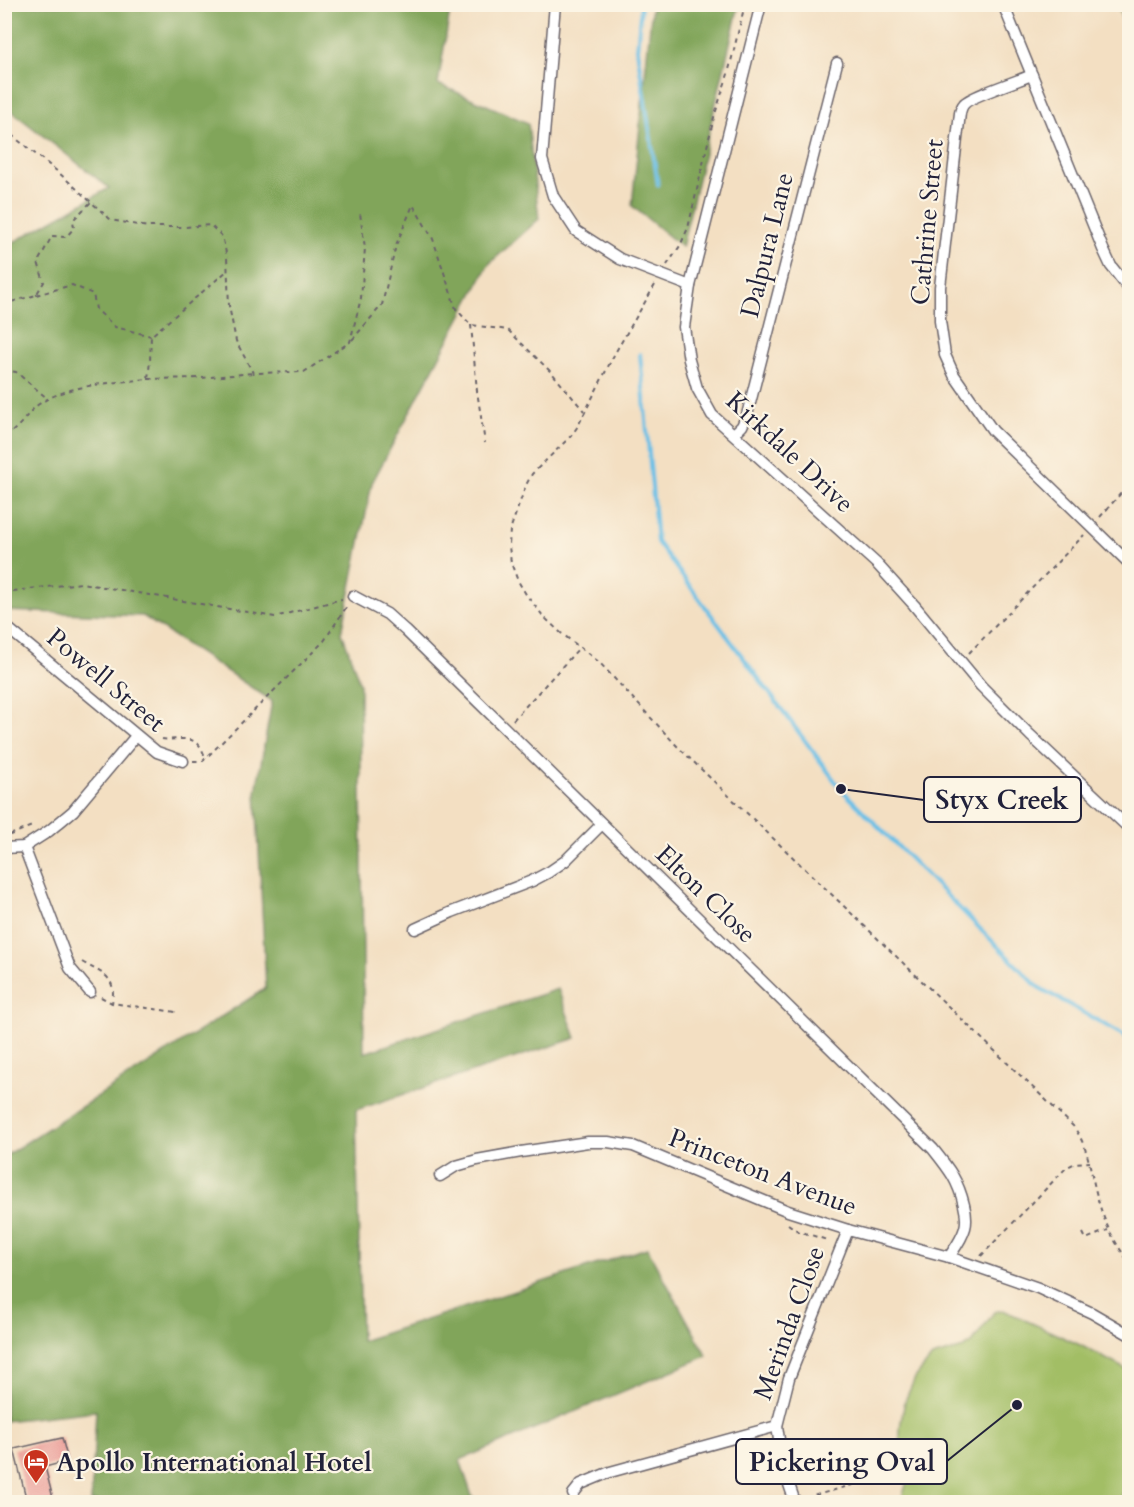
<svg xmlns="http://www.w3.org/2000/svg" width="1134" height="1507" viewBox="0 0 1134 1507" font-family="Cardo,serif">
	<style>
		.green { fill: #a2be65; stroke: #627050; stroke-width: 1.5 }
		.forest { fill: #81a55a; stroke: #52644a; stroke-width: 1.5 }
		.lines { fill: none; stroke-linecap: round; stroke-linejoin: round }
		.stream { stroke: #69bfe6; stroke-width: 4 }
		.building { fill: #e8918d }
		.minor-casing { stroke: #6b646a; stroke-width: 13 }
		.path { stroke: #6b646a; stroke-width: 2; stroke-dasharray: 4.5 4.5; stroke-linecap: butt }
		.minor { stroke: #fff; stroke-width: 10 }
		.labels { text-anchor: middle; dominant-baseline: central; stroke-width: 4.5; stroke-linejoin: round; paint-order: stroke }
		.street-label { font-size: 26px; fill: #22223b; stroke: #fcf5e5 }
		.poi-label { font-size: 26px; font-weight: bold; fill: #22223b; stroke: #fcf5e5; text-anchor: start }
		.leader { fill: none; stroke: #22223b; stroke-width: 2 }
		.callout-dot { fill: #22223b; stroke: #fcf5e5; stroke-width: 2 }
		.callout { fill: #fcf5e5; stroke: #22223b; stroke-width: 2 }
		.callout-label { font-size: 27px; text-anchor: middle; font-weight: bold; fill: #22223b }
	</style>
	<rect width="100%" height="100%" fill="#fcf5e5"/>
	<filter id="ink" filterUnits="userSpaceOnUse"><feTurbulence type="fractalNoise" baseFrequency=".0167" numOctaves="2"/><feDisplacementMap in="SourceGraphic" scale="12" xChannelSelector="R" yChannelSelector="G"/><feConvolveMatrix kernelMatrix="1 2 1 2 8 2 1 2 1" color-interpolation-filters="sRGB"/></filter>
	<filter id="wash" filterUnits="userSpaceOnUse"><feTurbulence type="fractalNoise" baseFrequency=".008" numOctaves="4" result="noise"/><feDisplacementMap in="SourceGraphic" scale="24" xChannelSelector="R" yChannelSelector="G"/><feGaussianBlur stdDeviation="1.35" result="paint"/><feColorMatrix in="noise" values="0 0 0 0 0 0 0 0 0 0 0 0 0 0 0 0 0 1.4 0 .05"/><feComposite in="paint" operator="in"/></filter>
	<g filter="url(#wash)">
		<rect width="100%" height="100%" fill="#f3dfc2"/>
		<g class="green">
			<path d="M1117 5H1129V37Z"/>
			<path d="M1003 1310 1080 1345 1129 1371V1481L1119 1502H903L901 1501 908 1479 900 1450V1427L905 1401 915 1378 932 1357 964 1348 972 1343 994 1312Z"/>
		</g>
		<g class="forest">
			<path d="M5 5H451L438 84 528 123 539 219 489 264 372 483 342 632 360 684 364 1053 558 989 576 1038 356 1110 361 1341 647 1248 707 1356 460 1460 474 1502H91L96 1411 5 1421V1156L266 988 256 792 272 701 143 616 5 611V247L109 188 5 106Z"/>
			<path d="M652 5H739L682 247 632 206Z"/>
		</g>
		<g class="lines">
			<g class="stream">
				<path d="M641 4 637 50 658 185"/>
				<path d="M640 354 657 542 841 789 1038 987 1130 1039"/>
			</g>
		</g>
		<g id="blocks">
			<path class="building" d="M62 1438 68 1461 45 1467 54 1502H27L14 1449Z"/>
		</g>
	</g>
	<g filter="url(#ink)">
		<use href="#blocks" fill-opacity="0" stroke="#6b646a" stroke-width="1.5"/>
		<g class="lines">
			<defs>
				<g id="minor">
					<path d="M555 4 542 159 553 196 576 231 620 259 690 286"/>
					<path d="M761 4 690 286 684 327 689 360 697 388 712 415 877 564 914 605 981 686 1030 735 1130 829"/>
					<path d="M1003 4 1103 249 1111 266 1130 290"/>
					<path d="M1032 75C1020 80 969 97 964 104 962 106 961 109 960 113L940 287V321L945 355 954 375 993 431 1130 564"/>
					<path d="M734 434 742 426 747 415 837 63"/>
					<path d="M353 596 387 614 406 631 933 1149C949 1169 958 1180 964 1205 966 1213 967 1221 965 1228 962 1239 955 1248 949 1257"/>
					<path d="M4 625 157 752 183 761"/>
					<path d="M24 847 70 968 90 992"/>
					<path d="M4 848 24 847 49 831 73 811 136 736"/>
					<path d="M415 929 452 912 532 881 549 872 565 861 602 824"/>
					<path d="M440 1176 456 1166 477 1160 521 1152 588 1142H608L633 1146 788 1211 848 1230 949 1257 1038 1288 1092 1313 1130 1335"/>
					<path d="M573 1494 581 1484 610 1472 777 1426"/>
					<path d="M795 1502 783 1467 777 1426 789 1378 848 1230"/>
				</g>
			</defs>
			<use href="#minor" class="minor-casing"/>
			<g class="path">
				<path d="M4 129 58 172 111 220 148 227H185L210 225 222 236 227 257 229 306 236 341 253 373 304 372 350 342 361 298 365 248 360 213"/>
				<path d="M667 265 680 246 688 228 714 117 728 74 745 4"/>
				<path d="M655 285 615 353 578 426 571 436 532 474 526 485 510 530 509 546 511 563 518 581 527 596 544 617 561 633 599 662 678 747 1073 1126C1089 1147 1090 1171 1097 1196 1103 1220 1114 1243 1130 1263"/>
				<path d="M36 295 72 285 93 294 96 309 115 327 151 336"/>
				<path d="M4 304 36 295 44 282 38 262 52 236 66 237 74 228 73 220 91 202"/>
				<path d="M471 325 477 391 485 443"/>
				<path d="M352 340 382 305 396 245 413 205 433 239 456 309 471 325 508 330 552 373 584 411"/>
				<path d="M4 370 16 372 48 399"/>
				<path d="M148 379 201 378 253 373"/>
				<path d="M4 436C20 430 26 413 39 404 69 384 113 383 148 379L150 361 151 336 228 270"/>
				<path d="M1100 517 1130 483"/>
				<path d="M4 592 81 583 275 617 342 599"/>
				<path d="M969 653 1084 535"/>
				<path d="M513 720 580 647"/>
				<path d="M162 739C173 741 191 735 199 745 202 748 204 755 206 759"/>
				<path d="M193 761H203L324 641 347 606"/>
				<path d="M10 835 32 826"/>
				<path d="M82 962C102 974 117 975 112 1003"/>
				<path d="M101 997 112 1003 176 1012"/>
				<path d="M788 1224 798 1231 827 1240"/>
				<path d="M1083 1233 1086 1239 1108 1230"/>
				<path d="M981 1256 1066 1168 1075 1163 1090 1162"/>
				<path d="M806 1498 884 1476"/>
			</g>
			<use href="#minor" class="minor"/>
		</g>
	</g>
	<defs>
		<symbol id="hotel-pin" viewBox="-11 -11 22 30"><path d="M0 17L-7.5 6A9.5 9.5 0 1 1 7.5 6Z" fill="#c8321e" stroke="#fcf5e5"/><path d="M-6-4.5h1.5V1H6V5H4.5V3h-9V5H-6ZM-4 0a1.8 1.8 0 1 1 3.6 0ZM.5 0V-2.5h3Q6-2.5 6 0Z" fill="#fff"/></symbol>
	</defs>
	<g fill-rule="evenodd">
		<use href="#hotel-pin" x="21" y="1447" width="30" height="40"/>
	</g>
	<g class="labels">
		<g class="street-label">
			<text transform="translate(927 222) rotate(-85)">Cathrine Street</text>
			<text transform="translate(767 245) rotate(-76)">Dalpura Lane</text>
			<text transform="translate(790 452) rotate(43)">Kirkdale Drive</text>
			<text transform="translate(106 680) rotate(40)">Powell Street</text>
			<text transform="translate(706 894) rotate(44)">Elton Close</text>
			<text transform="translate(763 1172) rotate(21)">Princeton Avenue</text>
			<text transform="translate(789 1323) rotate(-70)">Merinda Close</text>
		</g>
		<g class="poi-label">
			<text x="56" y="1462">Apollo International Hotel</text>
		</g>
	</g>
	<path class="leader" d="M841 789L924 800M1017 1405L947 1461"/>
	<g class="callout-dot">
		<circle cx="841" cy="789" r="6"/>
		<circle cx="1017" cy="1405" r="6"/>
	</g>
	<g class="callout">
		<rect x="924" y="777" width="157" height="45" rx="6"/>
		<rect x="736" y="1439" width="211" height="45" rx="6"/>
	</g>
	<g class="callout-label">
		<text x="1002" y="809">Styx Creek</text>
		<text x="842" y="1471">Pickering Oval</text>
	</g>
	<rect width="1134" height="1507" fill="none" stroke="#fcf5e5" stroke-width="24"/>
</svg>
